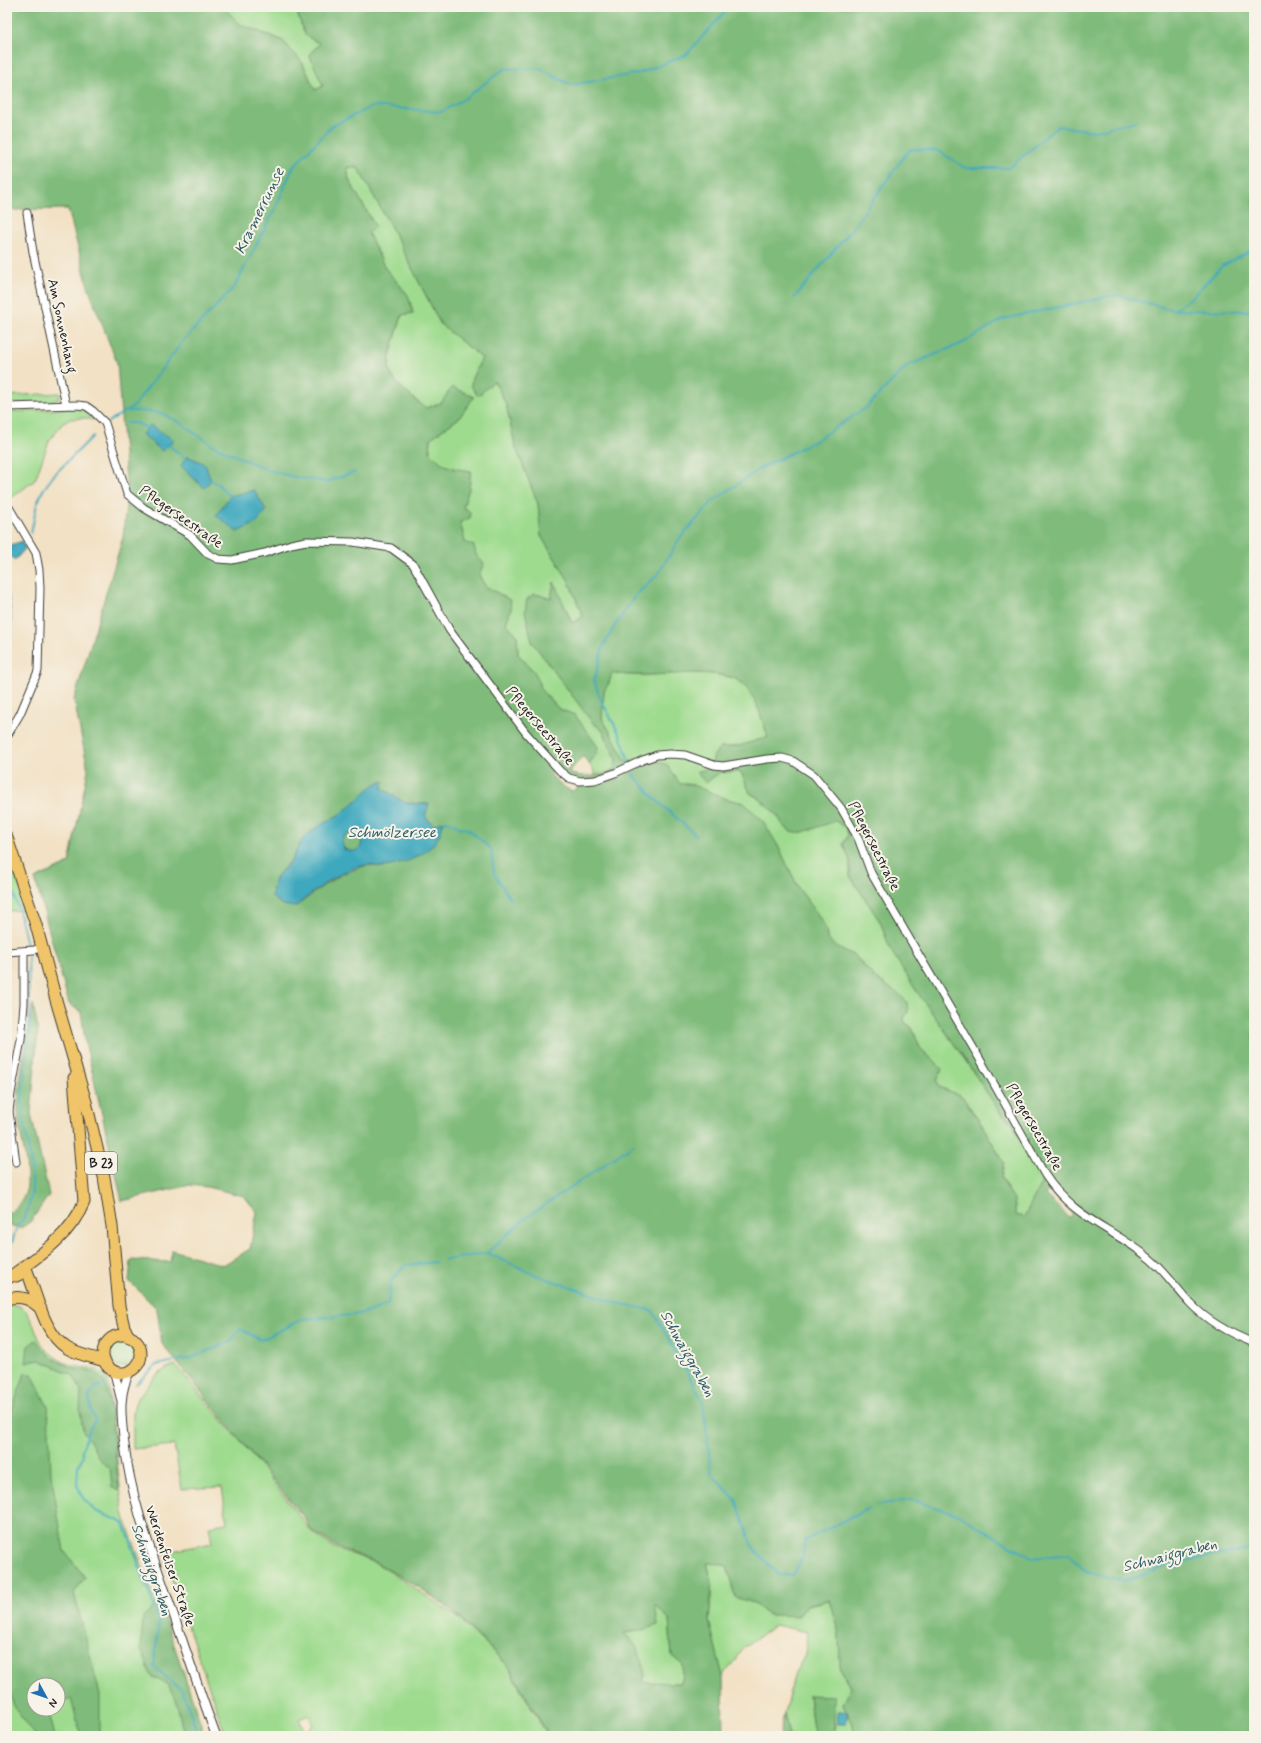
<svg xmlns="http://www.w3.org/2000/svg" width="1261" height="1743" viewBox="0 0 1261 1743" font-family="Mynerve,sans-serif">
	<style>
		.green { fill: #9fdb8f; stroke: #5e7c56; fill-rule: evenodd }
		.forest { fill: #7fbb7a; stroke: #4e6c4b; fill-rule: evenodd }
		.water { fill: #3ea8be; stroke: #2d626d; fill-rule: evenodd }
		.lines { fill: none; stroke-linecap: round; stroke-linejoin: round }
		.stream { stroke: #3ea8be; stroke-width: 2 }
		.minor-casing { stroke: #3c3a35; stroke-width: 9 }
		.tertiary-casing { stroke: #3c3a35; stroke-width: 10 }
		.primary-casing { stroke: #3c3a35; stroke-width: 13 }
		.minor { stroke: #fff; stroke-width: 7 }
		.tertiary { stroke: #fff; stroke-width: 8 }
		.primary { stroke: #f0c469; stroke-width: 11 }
		.labels { text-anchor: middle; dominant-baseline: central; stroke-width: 4; stroke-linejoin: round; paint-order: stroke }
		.shield { fill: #f7f3e8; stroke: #5e5c59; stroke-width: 1 }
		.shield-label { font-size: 13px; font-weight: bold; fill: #1c1c1c }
		.street-label { font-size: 14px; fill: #1c1c1c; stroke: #f7f3e8 }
		.water-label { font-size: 15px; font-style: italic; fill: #2b5b65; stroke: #f7f3e8 }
	</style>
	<rect width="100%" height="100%" fill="#f7f3e8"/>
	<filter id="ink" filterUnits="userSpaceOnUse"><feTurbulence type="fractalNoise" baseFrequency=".025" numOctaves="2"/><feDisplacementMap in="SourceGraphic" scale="8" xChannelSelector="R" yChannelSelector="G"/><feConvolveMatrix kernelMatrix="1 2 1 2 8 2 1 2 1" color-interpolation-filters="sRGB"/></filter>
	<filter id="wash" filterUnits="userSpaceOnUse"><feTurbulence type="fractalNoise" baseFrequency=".012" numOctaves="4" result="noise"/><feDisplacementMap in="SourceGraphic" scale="16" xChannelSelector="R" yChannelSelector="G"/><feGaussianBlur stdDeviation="0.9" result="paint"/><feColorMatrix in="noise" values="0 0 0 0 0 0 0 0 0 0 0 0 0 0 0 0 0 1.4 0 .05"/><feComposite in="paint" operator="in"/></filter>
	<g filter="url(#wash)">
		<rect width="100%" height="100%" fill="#f2e1c4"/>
		<g class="green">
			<path d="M223 7H295L305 35 320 44 309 54 324 86 315 90 302 62 282 40 241 25Z"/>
			<path d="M347 167 358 168 390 225 441 325 482 358 472 378 471 386 478 396 494 380 506 404 515 445 538 504 541 536 569 581 583 617 572 623 554 583 551 598 534 594 565 684 592 722 603 731 614 754 616 760 615 769 605 774 594 775V771L589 764 597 753 575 715 559 709 542 691 535 673 518 654 517 635 506 623 511 609 510 600 485 586 479 575 484 564 476 555 474 546 465 543 460 521 463 507 469 489 471 471C451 468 445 468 430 453L431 438 459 418 441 403 426 408C414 399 387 380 389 364 391 348 398 331 402 315L413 313 408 295 385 268 368 233 375 226 349 180Z"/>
			<path d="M60 393 59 399 51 402 7 404V396Z"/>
			<path d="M77 408 92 413 95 420 84 418 70 419 62 424 49 441 35 480 10 499 7 489V412Z"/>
			<path d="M611 673C651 680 700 666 736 679 741 681 749 690 752 694 759 707 763 723 768 737L739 746 720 748 711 768 696 772H741L750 793C763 801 776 811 783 825L828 823 836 821 846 828 848 835 843 844 850 861V876L881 923 890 949 1002 1115 1011 1121 1042 1178V1182L1024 1217 1016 1215 1014 1200 1001 1178 1004 1163 982 1125 962 1096 939 1087 937 1081 942 1069 920 1048 912 1028 905 1023 904 1018 908 1012 886 986 873 976 855 956 836 947 827 938 826 929 816 912 799 889 778 846 744 803 727 799 690 784H680L667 765 645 756 629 762 626 761 602 718 604 691 609 683Z"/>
			<path d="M7 838 26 910 7 911Z"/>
			<path d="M14 1305C33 1306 33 1335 45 1348 53 1357 66 1365 79 1367 84 1368 92 1367 97 1370 101 1372 105 1377 108 1380L123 1513 203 1736H7V1307ZM34 1685H58V1709H34Z"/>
			<circle cx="122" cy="1353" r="14"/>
			<path d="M175 1365 252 1455 312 1532 335 1548 376 1563 395 1575 456 1616 506 1664 548 1736H226L166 1563 167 1552 212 1543 209 1526 227 1523 222 1487 182 1489 174 1445 133 1449V1411L137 1398 156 1376 167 1368ZM309 1715 313 1726 305 1731 299 1719Z"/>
			<path d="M707 1563H715L727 1566 735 1597 754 1603 769 1615 829 1600 839 1633 840 1667 850 1688 843 1704 853 1724 854 1736H834L835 1723 809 1696 812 1722 815 1736H789L784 1713 795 1673 805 1655 807 1632 775 1625 743 1648 723 1677 709 1621 712 1582Z"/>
			<path d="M655 1603 669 1620 672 1656 683 1664V1676L681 1683 643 1682 624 1633 640 1631Z"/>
		</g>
		<g class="forest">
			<path d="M7 7H223L241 25 282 40 302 62 315 90 323 86 309 54 320 44 305 35 295 7H1254V1736H854L853 1724 843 1704 850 1688 840 1667 839 1633 829 1600 808 1604 799 1616 769 1615 754 1603 735 1597 727 1566 715 1563H707L712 1582 709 1621 723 1677 724 1736H549L507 1664 450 1609 420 1588 375 1562 337 1547 311 1530 306 1520 265 1470 162 1344 157 1309 129 1281 131 1260 170 1262 172 1250 223 1265 250 1249 257 1212 244 1196 207 1187 190 1185 122 1201 85 1041 81 1012 69 1004 35 879 69 863 88 770 74 700 123 537 127 494 117 363 89 290 68 209 7 210ZM347 167 358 168 390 225 441 325 482 358 472 378 471 386 478 396 494 381 506 404 515 445 538 504 541 536 569 581 583 617 572 623 554 582 551 598 534 594 527 599 525 611 532 642 592 722 603 731 614 754 616 760 615 769C602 778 582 778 568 773L583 756 589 764 597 753 598 747 575 715 559 709 542 691 535 673 518 654 517 635 506 623 511 609 510 600 485 586 479 575 484 564 476 555 474 546 465 542 460 522 470 518V512L463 507 469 489 471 471C450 468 445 468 430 452L431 438 459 418 474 397 452 387 441 403 426 408C414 399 387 380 389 364 390 349 398 330 402 315L413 313 408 295 385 268 368 233 375 226 349 180ZM612 673C651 680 700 666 736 679 741 681 749 690 751 694 759 707 763 723 768 737L739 746 720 748 714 755 711 768 696 772 706 783 721 771 741 772 750 793 759 798 778 816 783 825 790 831 800 833 836 821 846 828 848 835 843 844 850 861V876L881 923 890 949 917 992 960 1052 1002 1115 1011 1121 1042 1178V1182L1024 1217 1016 1215 1014 1200 1001 1178 1004 1163 982 1125 962 1096 939 1087 937 1081 942 1069 920 1048 912 1028 905 1023 904 1018 908 1012 907 1002 900 995 873 976 855 956 836 947 827 938 826 929 816 912 799 889 778 846 763 821 744 803 727 799 690 784H680L667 765 645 756 629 762 626 761 602 718 604 691 609 683ZM553 771 564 781 578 786 577 789 571 791 559 784 551 775V772ZM382 788 405 803 429 804 425 816 433 825 443 822 422 854 403 862 383 867 367 865 342 874 323 886 295 907 274 879 292 859 303 840 318 827 343 813 357 801ZM1048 1191 1073 1214 1070 1218 1045 1195ZM655 1604 669 1620 672 1656 683 1664V1676L681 1683 643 1682 645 1675 638 1648 624 1633 640 1631 658 1625Z"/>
			<circle cx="352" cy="842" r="10"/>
			<path d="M33 1004 38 1029 31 1114 49 1195 31 1221 21 1228 7 1225V1214C17 1210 26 1197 27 1185 29 1158 16 1129 18 1100 20 1070 28 1034 33 1004Z"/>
			<path d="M36 1340 42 1348 53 1359 75 1369 94 1372 105 1382 112 1418 119 1491 112 1487 110 1469 99 1459 90 1441 83 1431 80 1411 81 1391 73 1375 39 1360 26 1363 28 1346Z"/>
			<path d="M25 1373 32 1374 48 1407 51 1473 64 1551 85 1577 74 1593 100 1694V1736H81L71 1699 58 1702V1685H34V1709H48L55 1736H36L15 1708 7 1688V1430L15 1401Z"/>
			<path d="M159 1601 205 1736H184L176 1700 168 1685 151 1676 141 1648 143 1617Z"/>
			<path d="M809 1695 834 1696V1736H815L812 1722Z"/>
			<path d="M784 1713 789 1736H779Z"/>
		</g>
		<g class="water">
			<path d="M150 425 174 440 162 451 142 434Z"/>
			<path d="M187 456 205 464 211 480 204 488 181 466Z"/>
			<path d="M254 490 266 510 257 523 237 532 216 515 230 496Z"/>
			<path d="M23 541 25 549 15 560 9 555 10 545Z"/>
			<path d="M384 781 382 788 405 803 429 804 425 816 433 825 444 821C442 827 440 836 436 841 425 856 400 866 382 867 377 867 371 864 366 865 341 869 314 891 295 907L282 905 272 897C274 873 277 878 291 861 296 854 298 845 303 839 315 825 334 820 348 808 359 800 370 783 384 781ZM350 833 359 834C366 848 357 855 344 849L342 842 344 836Z"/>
			<path d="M837 1711H846L848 1717 846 1724H838Z"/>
		</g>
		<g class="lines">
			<g class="stream">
				<path d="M794 298 852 229 905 155 911 149 939 151 965 168H1009L1058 126 1095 131 1136 121"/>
				<path d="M1175 310 1193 296 1222 266 1254 249"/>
				<path d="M128 411H143L161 413 179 422 214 446 268 470 294 477 326 482 355 472"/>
				<path d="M108 422 134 406 183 341 235 286 275 209 293 167 332 126 373 106 441 112 464 99 504 69 539 68 571 85 640 73 686 55 729 7"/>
				<path d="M127 423H136L147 428"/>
				<path d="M169 445 185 459"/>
				<path d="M211 480 218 484 230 496"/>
				<path d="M31 533 37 504 43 490 54 475 93 436"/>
				<path d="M7 591C13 614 12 636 7 659"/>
				<path d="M629 761 620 735 600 698 594 681 603 647 614 627 635 596 658 574 680 538 713 501 761 468 815 441 867 407 907 366 963 343 1003 319 1116 295 1174 310 1254 311"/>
				<path d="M633 774 655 799 697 836"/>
				<path d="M444 821 450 822 459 827 468 829 491 849 494 873 510 899"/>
				<path d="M7 875 19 910 27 945"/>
				<path d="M7 1250C15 1241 12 1237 17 1228 19 1224 23 1220 25 1216 43 1176 21 1136 22 1096 23 1079 27 1062 28 1044 30 1015 29 986 28 956"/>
				<path d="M488 1252 523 1220 633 1145"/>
				<path d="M445 1260 487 1253 536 1275 614 1302 653 1311 703 1401 711 1473 736 1500 752 1546 778 1575H793L803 1556 804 1541 869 1508"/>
				<path d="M104 1384 95 1388 89 1396 91 1410 95 1420 88 1432 82 1450 83 1456 78 1466 77 1485 83 1498 91 1507 96 1511 124 1523 159 1621 154 1667 182 1690 199 1736"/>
				<path d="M136 1384 156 1365 191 1358 230 1342 240 1329 261 1340 303 1319 353 1315 372 1311 388 1304 391 1281 405 1265 436 1262"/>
				<path d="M875 1505 912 1500 957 1514 1032 1558 1069 1554 1086 1572 1125 1581 1176 1563 1254 1548"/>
			</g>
		</g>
	</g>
	<g filter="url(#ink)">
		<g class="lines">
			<defs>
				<g id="minor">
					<path d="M27 213 33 252 66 405"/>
					<path d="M7 407 77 405 86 406 93 411 105 423 127 494 144 508 190 535 208 554 218 559 232 560 265 553 291 544 306 541 353 542 391 548 413 564 450 631 526 733 560 771 569 778 580 781 595 780 615 773 643 760 657 755 670 754 685 755 714 765 723 766 767 759 782 758 793 761 814 775 841 808 858 838 871 873 985 1068 1045 1175C1074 1219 1111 1227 1149 1258 1165 1271 1176 1288 1190 1303 1207 1321 1231 1334 1254 1343"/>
					<path d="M7 504 36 553 39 570 40 588 38 671 20 714 7 736"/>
					<path d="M7 952 34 950 43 947"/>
					<path d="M16 1162 9 1112 11 1093 21 1040 24 1004V951"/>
				</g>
				<g id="tertiary">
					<path d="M131 1370C118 1392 121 1416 124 1441 131 1500 150 1548 170 1604 185 1648 200 1692 216 1736"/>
					<path d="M114 1371 121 1399"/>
				</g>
				<g id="primary">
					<path d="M7 838 36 925 56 1000 86 1102 104 1177 112 1226 119 1306 124 1327 129 1337"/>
					<path d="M16 1276 27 1271C37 1295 44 1334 67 1348 78 1355 92 1357 105 1361"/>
					<path d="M7 1279C36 1258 70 1237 84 1202L74 1078"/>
					<path d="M7 1299C22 1295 31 1299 41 1309"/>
					<circle cx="122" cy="1354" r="19"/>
				</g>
			</defs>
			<use href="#minor" class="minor-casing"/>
			<use href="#tertiary" class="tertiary-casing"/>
			<use href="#primary" class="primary-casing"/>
			<use href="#minor" class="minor"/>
			<use href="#tertiary" class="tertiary"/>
			<use href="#primary" class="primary"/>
		</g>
	</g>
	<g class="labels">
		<rect class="shield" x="85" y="1152" width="32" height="22" rx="3"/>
		<g class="shield-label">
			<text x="101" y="1163">B 23</text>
		</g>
		<g class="street-label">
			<text transform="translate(62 326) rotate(78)">Am Sonnenhang</text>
			<text transform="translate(181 517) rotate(35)">Pflegerseestraße</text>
			<text transform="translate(540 726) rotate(50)">Pflegerseestraße</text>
			<text transform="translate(874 846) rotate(63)">Pflegerseestraße</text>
			<text transform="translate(1034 1127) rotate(60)">Pflegerseestraße</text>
			<text transform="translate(170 1566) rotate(71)">Werdenfelser Straße</text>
		</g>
		<g class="water-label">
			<text transform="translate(260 211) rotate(-64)">Kramerrunse</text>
			<text x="392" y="833">Schmölzersee</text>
			<text transform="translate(687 1354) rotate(61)">Schwaiggraben</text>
			<text transform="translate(1170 1556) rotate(-14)">Schwaiggraben</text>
			<text transform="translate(151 1570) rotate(71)">Schwaiggraben</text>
		</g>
	</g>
	<rect width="1261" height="1743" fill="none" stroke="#f7f3e8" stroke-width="24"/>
	<g transform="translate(46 1697) rotate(130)"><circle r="19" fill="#f7f3e8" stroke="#9f9d96"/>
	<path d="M0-3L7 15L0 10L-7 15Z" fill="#1f6fb2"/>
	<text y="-6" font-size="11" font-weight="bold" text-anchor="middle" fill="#1c1c1c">N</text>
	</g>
</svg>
